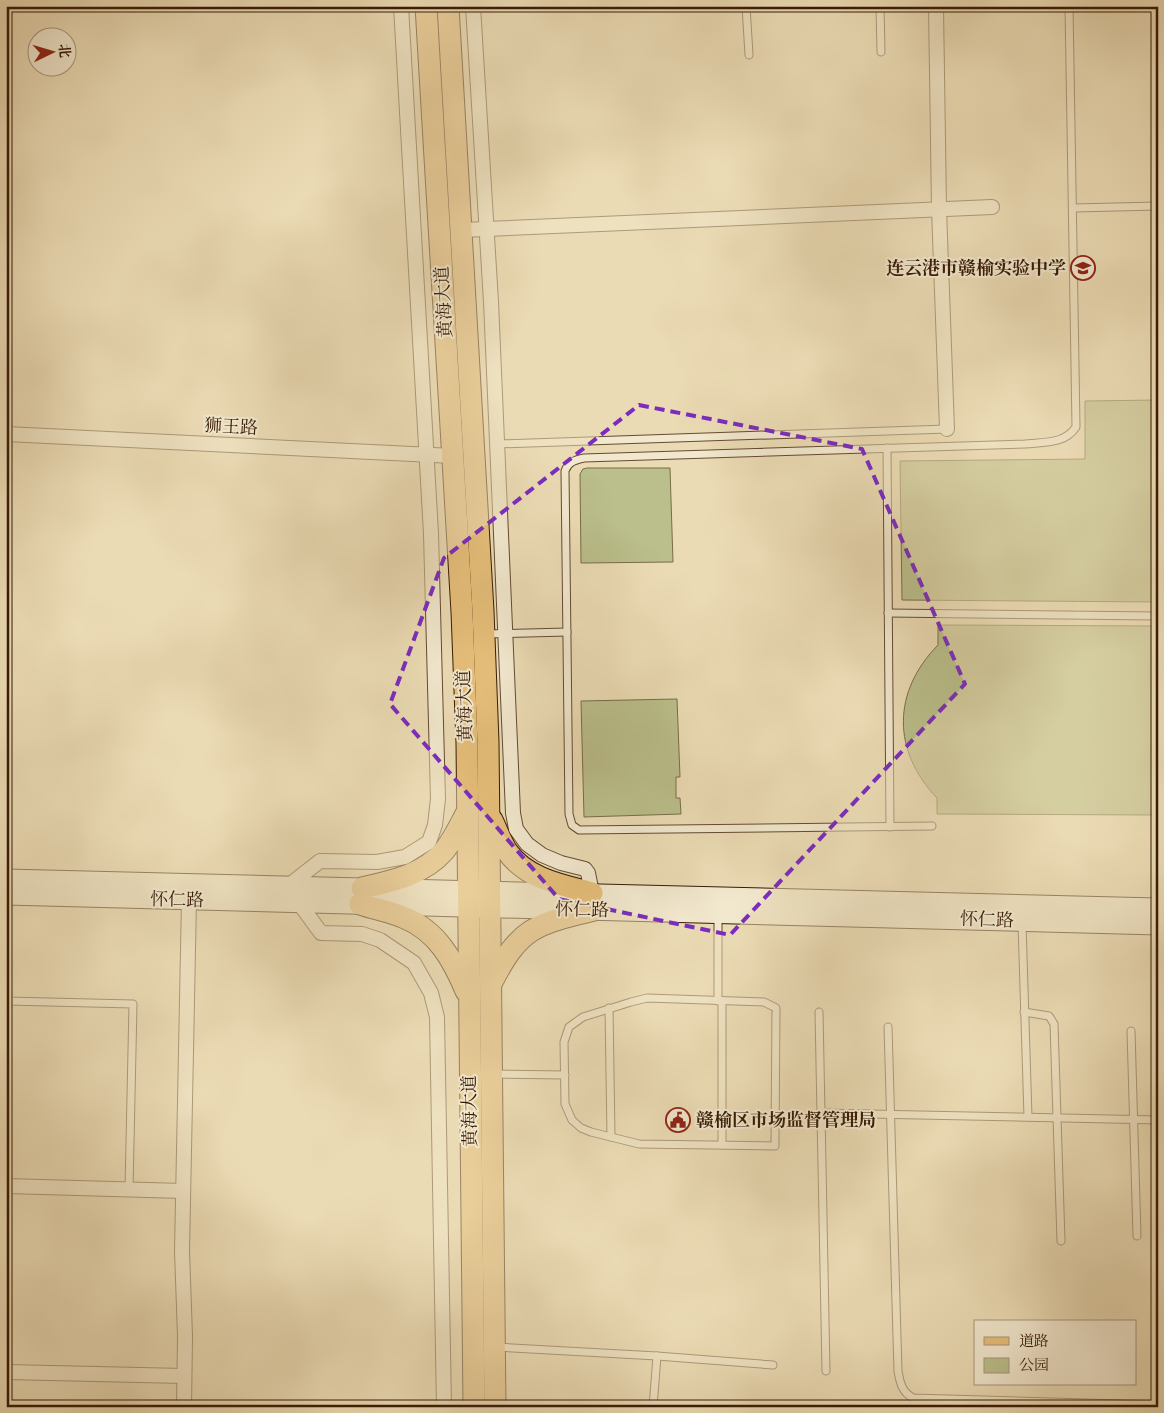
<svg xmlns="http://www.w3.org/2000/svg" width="1164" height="1413" viewBox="0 0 1164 1413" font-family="'Libre Bodoni','Noto Serif SC',serif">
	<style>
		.green { fill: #babf8b; stroke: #786d48 }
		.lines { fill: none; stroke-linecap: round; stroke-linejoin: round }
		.service-casing { stroke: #644b31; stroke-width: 9 }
		.minor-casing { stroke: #644b31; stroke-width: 16 }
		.secondary-casing { stroke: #371b05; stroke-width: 21 }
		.primary-casing { stroke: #371b05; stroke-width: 23 }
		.service { stroke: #f2e8ce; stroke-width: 7 }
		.minor { stroke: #f2e8ce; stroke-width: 14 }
		.secondary { stroke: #f2e8ce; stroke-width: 19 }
		.primary { stroke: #e6be7a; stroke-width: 21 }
		.marked { fill: none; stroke: #7b2cbf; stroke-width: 4; stroke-dasharray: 10 6; stroke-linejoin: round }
		.labels { text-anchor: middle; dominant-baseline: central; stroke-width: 4; stroke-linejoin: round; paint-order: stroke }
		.poi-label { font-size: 18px; font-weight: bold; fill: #371b05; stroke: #f2e8ce; text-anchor: end }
		.street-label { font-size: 18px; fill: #371b05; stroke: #f2e8ce }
	</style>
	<rect width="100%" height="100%" fill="#ebdbb4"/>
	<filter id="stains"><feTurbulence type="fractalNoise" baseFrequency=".004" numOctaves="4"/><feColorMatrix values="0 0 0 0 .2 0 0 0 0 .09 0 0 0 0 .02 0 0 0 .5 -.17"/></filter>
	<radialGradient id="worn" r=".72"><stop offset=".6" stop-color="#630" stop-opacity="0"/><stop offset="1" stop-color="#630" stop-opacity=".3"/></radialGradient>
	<g class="green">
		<path d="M1158 400V602L902 600 900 461 1085 459V401Z"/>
		<path d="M587 468H670L673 562 581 563 580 474 583 469Z"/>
		<path d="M938 625 1158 626V815L937 814V798C892 751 892 692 938 645Z"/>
		<path d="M677 699 680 777H676V798H680L681 814 584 817 581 701Z"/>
	</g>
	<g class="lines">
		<defs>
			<g id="service">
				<path d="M746 6 749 55"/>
				<path d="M880 6 881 52"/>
				<path d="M1073 208 1158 206"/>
				<path d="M497 444 947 429"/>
				<path d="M887 448 890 827"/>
				<path d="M888 613 1158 616"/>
				<path d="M485 634 567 632"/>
				<path d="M932 826 579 830 572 825 569 814 565 471C568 462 575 460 584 458L1025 444C1044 442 1065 444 1076 427L1069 6"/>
				<path d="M718 914V1001"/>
				<path d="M1022 923 1028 1117"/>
				<path d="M647 998 764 1002 776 1008 775 1146 639 1144 591 1132 581 1128 572 1120 565 1104 564 1042 569 1027 583 1017 631 1002Z"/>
				<path d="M6 1001 133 1004 129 1189"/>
				<path d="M609 1008 611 1137"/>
				<path d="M819 1012 826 1371"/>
				<path d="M1024 1012 1049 1016 1054 1024 1061 1241"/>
				<path d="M888 1027 898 1371C900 1383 902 1392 913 1398L1158 1405"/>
				<path d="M1131 1031 1137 1236"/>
				<path d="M493 1074 565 1075"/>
				<path d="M821 1113 1158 1120"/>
				<path d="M722 1145V1001"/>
				<path d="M496 1347 657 1356 773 1365"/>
				<path d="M653 1407 657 1356"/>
			</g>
			<g id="minor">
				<path d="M473 6 491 302 513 813 516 829 527 844 542 855 561 863 585 869 588 873 592 893"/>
				<path d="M936 6 939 209 947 429"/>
				<path d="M462 230 992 207"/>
				<path d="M6 434 453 456"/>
				<path d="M288 886 320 861 377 862 405 857 429 842 435 825 438 799 431 534 401 6"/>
				<path d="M299 903 321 933 362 934 380 940 414 963 431 993 437 1017 444 1407"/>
				<path d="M6 1186 183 1191"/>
				<path d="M6 1372 184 1376"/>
				<path d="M184 1407 185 1336 182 1251 189 900"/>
			</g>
			<g id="secondary">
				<path d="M6 879 1158 908"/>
				<path d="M6 895 1158 925"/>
			</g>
			<g id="primary">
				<path d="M426 6 462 612 467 743 474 1407"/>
				<path d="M448 6 483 611 488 742 495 1407"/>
				<path d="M492 820C497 830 501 842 507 851 526 879 562 885 592 893"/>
				<path d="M362 888C392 881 423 875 444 851 453 840 459 827 466 814"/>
				<path d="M360 904C375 909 391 912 405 918 437 931 453 960 466 991"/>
				<path d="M492 982C520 927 536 924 594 910"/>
			</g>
		</defs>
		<use href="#service" class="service-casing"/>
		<use href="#minor" class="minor-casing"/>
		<use href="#secondary" class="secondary-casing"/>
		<use href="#primary" class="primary-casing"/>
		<use href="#service" class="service"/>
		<use href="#minor" class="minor"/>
		<use href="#secondary" class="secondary"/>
		<use href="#primary" class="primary"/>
	</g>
	<path d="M0 0H1164V1413H0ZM639 405 862 449 965 684 730 935 559 899 390 704 444 558Z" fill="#ebdbb4" fill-opacity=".55" fill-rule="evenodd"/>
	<path class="marked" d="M639 405 862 449 965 684 730 935 559 899 390 704 444 558Z"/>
	<defs>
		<symbol id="school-ring" viewBox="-11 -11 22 22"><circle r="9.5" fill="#f2e8ce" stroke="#8f2418" stroke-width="1.5"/><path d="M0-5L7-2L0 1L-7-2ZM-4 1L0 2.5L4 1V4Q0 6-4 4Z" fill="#8f2418"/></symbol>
		<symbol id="civic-ring" viewBox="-11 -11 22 22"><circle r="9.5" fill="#f2e8ce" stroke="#8f2418" stroke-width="1.5"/><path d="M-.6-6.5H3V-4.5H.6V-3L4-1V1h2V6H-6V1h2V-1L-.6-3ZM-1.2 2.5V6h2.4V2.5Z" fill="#8f2418"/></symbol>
	</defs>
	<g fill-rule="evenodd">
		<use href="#school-ring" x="1069" y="254" width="28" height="28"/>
		<use href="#civic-ring" x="664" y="1106" width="28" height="28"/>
	</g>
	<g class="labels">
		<g class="poi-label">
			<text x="1066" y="268">连云港市赣榆实验中学</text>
			<text x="696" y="1120" text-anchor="start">赣榆区市场监督管理局</text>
		</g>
		<g class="street-label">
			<text transform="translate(444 302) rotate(-93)">黄海大道</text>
			<text transform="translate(231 427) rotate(3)">狮王路</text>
			<text transform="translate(465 706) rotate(-92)">黄海大道</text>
			<text transform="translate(177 900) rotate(1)">怀仁路</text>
			<text transform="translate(582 910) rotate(1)">怀仁路</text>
			<text transform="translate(987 920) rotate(2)">怀仁路</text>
			<text transform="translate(470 1111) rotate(-91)">黄海大道</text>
		</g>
	</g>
	<rect width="1164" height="1413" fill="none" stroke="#ebdbb4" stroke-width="25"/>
	<rect x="8" y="8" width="1149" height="1398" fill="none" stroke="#371b05" stroke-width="2.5"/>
	<rect x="12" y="12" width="1139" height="1388" fill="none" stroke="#371b05"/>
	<rect x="974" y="1320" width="162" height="65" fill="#f2e8ce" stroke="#a7967e"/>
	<rect x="984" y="1337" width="25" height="8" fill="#e6be7a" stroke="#a7967e"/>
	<text x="1019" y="1346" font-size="15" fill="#371b05">道路</text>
	<rect x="984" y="1358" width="25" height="15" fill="#babf8b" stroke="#a7967e"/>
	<text x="1019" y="1370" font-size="15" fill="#371b05">公园</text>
	<g transform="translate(52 52) rotate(85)"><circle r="24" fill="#f2e8ce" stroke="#a7967e"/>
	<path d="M0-4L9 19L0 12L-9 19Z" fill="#8f2418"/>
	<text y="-8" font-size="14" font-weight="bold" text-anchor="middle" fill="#371b05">北</text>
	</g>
	<rect width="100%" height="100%" filter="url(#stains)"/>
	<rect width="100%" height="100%" fill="url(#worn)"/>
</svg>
